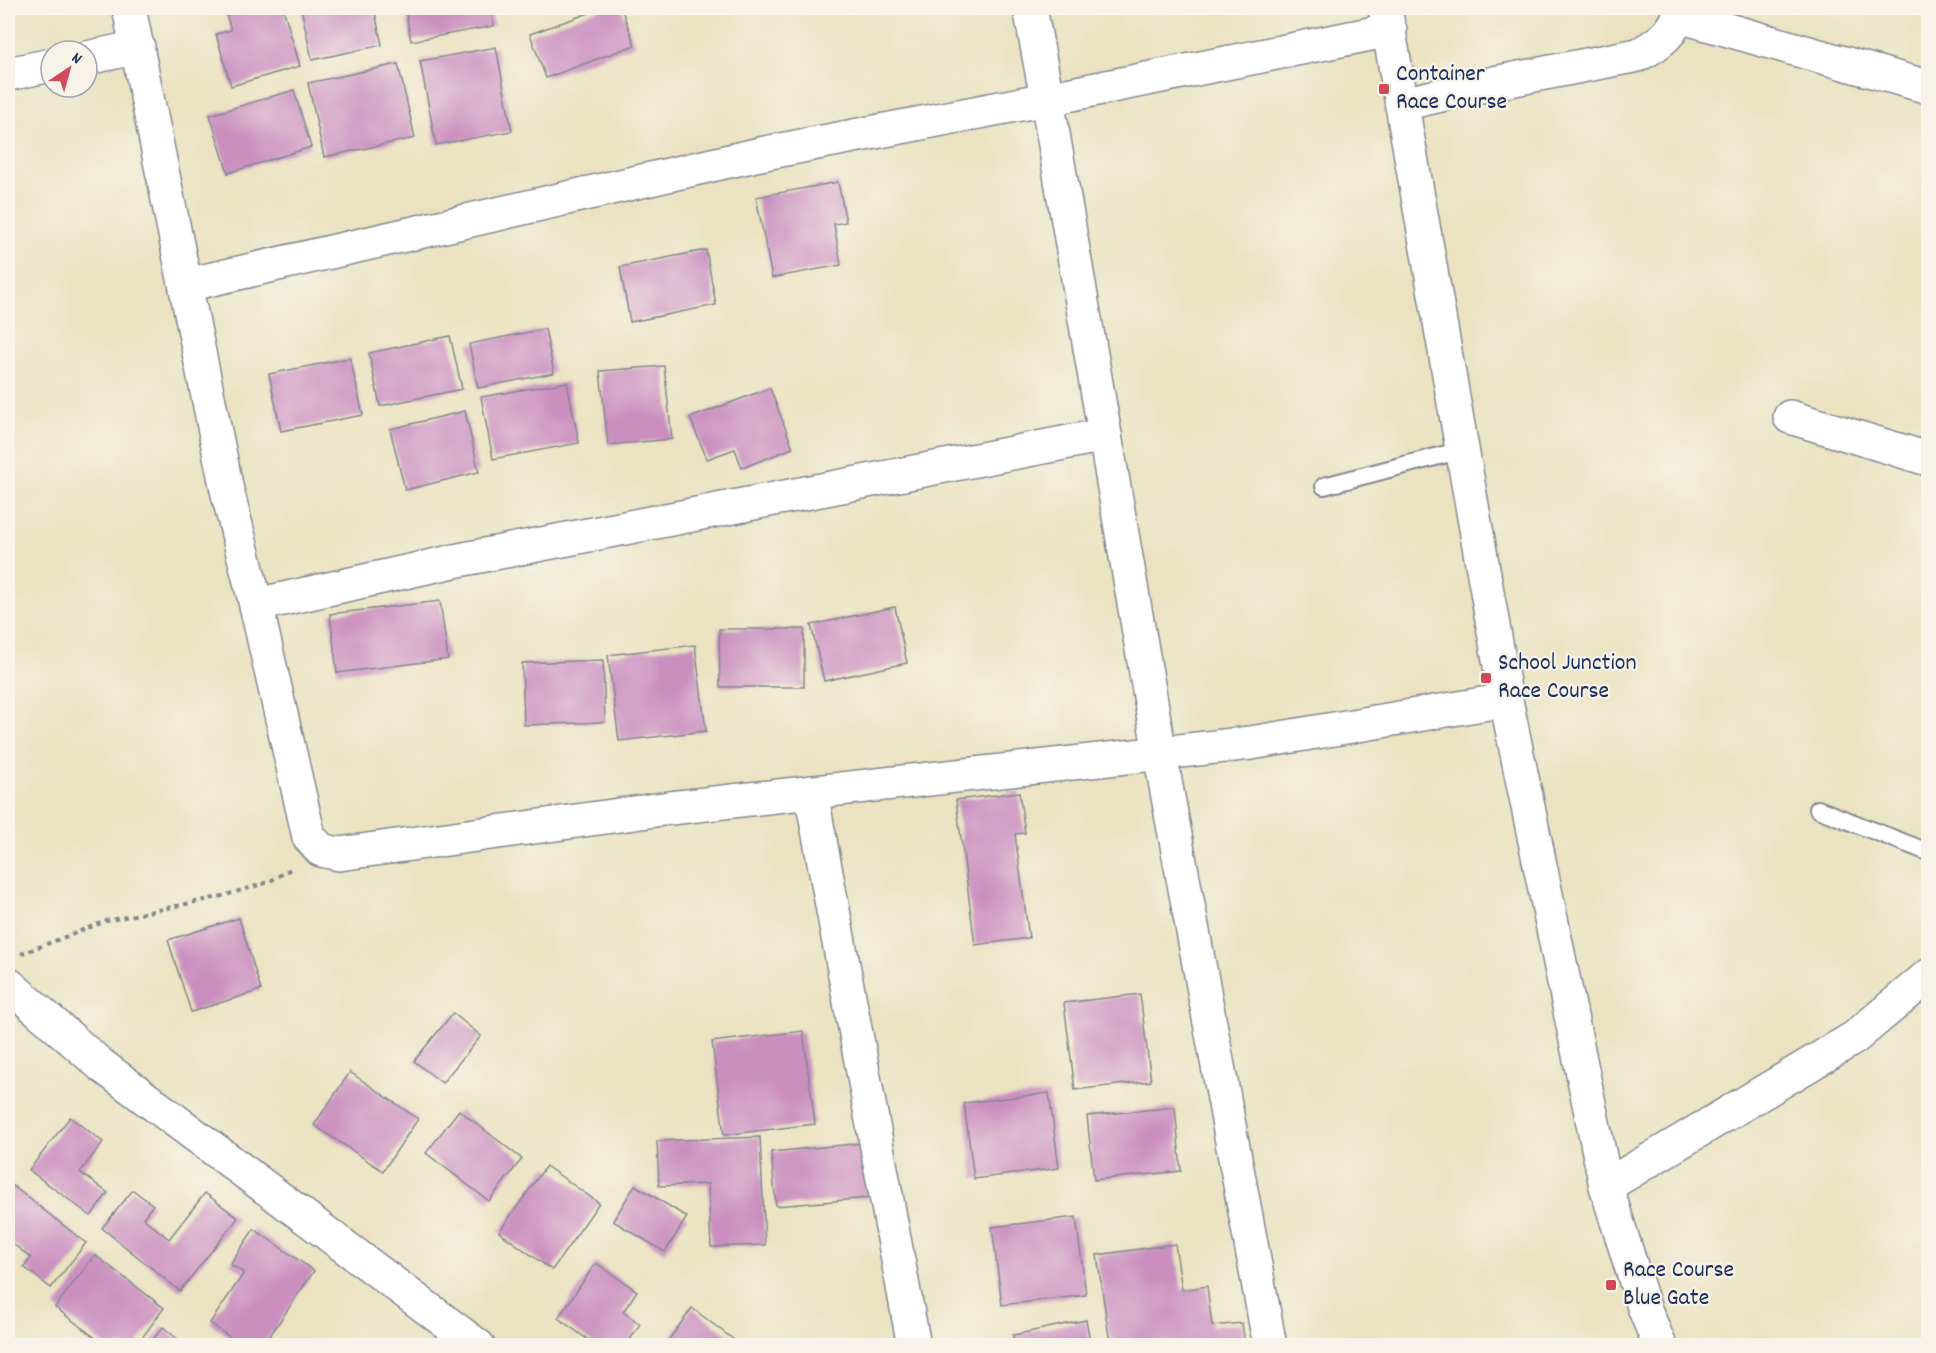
<svg xmlns="http://www.w3.org/2000/svg" width="1936" height="1353" viewBox="0 0 1936 1353" font-family="Dekko,sans-serif">
	<style>
		.building { fill: #ca8fbf }
		.lines { fill: none; stroke-linecap: round; stroke-linejoin: round }
		.lane-casing { stroke: #82888f; stroke-width: 20 }
		.street-casing { stroke: #82888f; stroke-width: 36 }
		.secondary-casing { stroke: #82888f; stroke-width: 36 }
		.path { stroke: #82888f; stroke-width: 4; stroke-dasharray: 4.5 4.5; stroke-linecap: butt }
		.lane { stroke: #fff; stroke-width: 16 }
		.street { stroke: #fff; stroke-width: 33 }
		.secondary { stroke: #fff; stroke-width: 33 }
		.poi-dot { fill: #d1495b; stroke: #f7f3e8; stroke-width: 2 }
		.labels { text-anchor: middle; dominant-baseline: central; stroke-width: 4.5; stroke-linejoin: round; paint-order: stroke }
		.poi-label { font-size: 24px; fill: #1b2f5e; stroke: #f7f3e8; text-anchor: start }
	</style>
	<rect width="100%" height="100%" fill="#f7f3e8"/>
	<filter id="ink" filterUnits="userSpaceOnUse"><feTurbulence type="fractalNoise" baseFrequency=".0167" numOctaves="2"/><feDisplacementMap in="SourceGraphic" scale="12" xChannelSelector="R" yChannelSelector="G"/><feConvolveMatrix kernelMatrix="1 2 1 2 8 2 1 2 1" color-interpolation-filters="sRGB"/></filter>
	<filter id="wash" filterUnits="userSpaceOnUse"><feTurbulence type="fractalNoise" baseFrequency=".008" numOctaves="4" result="noise"/><feDisplacementMap in="SourceGraphic" scale="24" xChannelSelector="R" yChannelSelector="G"/><feGaussianBlur stdDeviation="1.35" result="paint"/><feColorMatrix in="noise" values="0 0 0 0 0 0 0 0 0 0 0 0 0 0 0 0 0 1.4 0 .05"/><feComposite in="paint" operator="in"/></filter>
	<g filter="url(#wash)">
		<rect width="100%" height="100%" fill="#eae2c0"/>
		<g id="blocks">
			<g class="building">
				<path d="M224 8H283L300 66 231 86 216 34 231 30Z"/>
				<path d="M301 8H374L382 45 312 60Z"/>
				<path d="M405 8H491L494 26 411 41Z"/>
				<path d="M603 8H621L635 45 546 78 530 34Z"/>
				<path d="M496 47 512 131 436 145 420 61Z"/>
				<path d="M398 64 415 138 324 157 308 83Z"/>
				<path d="M294 90 311 147 228 173 210 115Z"/>
				<path d="M838 182 846 222 834 224 841 265 772 278 756 197Z"/>
				<path d="M706 250 716 305 630 322 620 267Z"/>
				<path d="M545 329 554 373 478 388 469 344Z"/>
				<path d="M450 336 462 389 380 406 369 353Z"/>
				<path d="M350 358 363 415 281 431 269 374Z"/>
				<path d="M664 366 672 439 608 445 600 371Z"/>
				<path d="M567 382 579 443 493 459 481 397Z"/>
				<path d="M770 388 793 448 742 468 735 449 707 459 690 418Z"/>
				<path d="M465 411 479 472 405 490 390 429Z"/>
				<path d="M440 601 448 659 337 673 330 614Z"/>
				<path d="M895 607 907 663 824 681 811 625Z"/>
				<path d="M719 629H804V687H720Z"/>
				<path d="M695 645 706 731 619 741 608 655Z"/>
				<path d="M603 660 605 722 524 725 522 663Z"/>
				<path d="M1019 792 1025 833 1015 834 1029 938 975 945 956 800Z"/>
				<path d="M239 918 261 990 191 1012 168 940Z"/>
				<path d="M1140 994 1151 1081 1075 1090 1064 1003Z"/>
				<path d="M453 1013 481 1036 442 1083 414 1061Z"/>
				<path d="M803 1031 815 1124 724 1135 712 1042Z"/>
				<path d="M350 1072 418 1119 383 1171 314 1125Z"/>
				<path d="M1049 1093 1059 1168 974 1179 964 1103Z"/>
				<path d="M1175 1107 1181 1171 1094 1180 1087 1116Z"/>
				<path d="M459 1110 522 1159 489 1201 426 1153Z"/>
				<path d="M70 1117 103 1142 80 1172 108 1193 91 1216 29 1170Z"/>
				<path d="M760 1137 765 1245 711 1247 708 1184 659 1186 657 1141Z"/>
				<path d="M863 1143 869 1198 776 1206 771 1152Z"/>
				<path d="M546 1166 599 1203 552 1270 499 1232Z"/>
				<path d="M635 1185 687 1217 665 1252 613 1221Z"/>
				<path d="M13 1186 86 1243 51 1288 24 1267 31 1258 8 1240V1193Z"/>
				<path d="M133 1190 153 1205 143 1218 169 1239 205 1193 238 1218 180 1291 102 1228Z"/>
				<path d="M1076 1217 1086 1295 1002 1305 992 1227Z"/>
				<path d="M254 1229 314 1271 263 1346H242L210 1323 244 1273 230 1264Z"/>
				<path d="M1175 1244 1182 1290 1207 1286 1212 1326 1242 1323 1245 1346H1113L1112 1337H1109L1097 1255Z"/>
				<path d="M95 1255 164 1308 136 1346H106L55 1307Z"/>
				<path d="M596 1263 637 1291 623 1312 640 1324 626 1346H597L558 1318Z"/>
				<path d="M692 1308 742 1346H664Z"/>
				<path d="M1086 1320 1091 1346H1015L1013 1335Z"/>
				<path d="M163 1327 186 1346H148Z"/>
			</g>
		</g>
	</g>
	<g filter="url(#ink)">
		<use href="#blocks" fill-opacity="0" stroke="#82888f" stroke-width="1.5"/>
		<g class="lines">
			<defs>
				<g id="lane">
					<path d="M1324 486 1462 450"/>
					<path d="M1818 809 1928 852"/>
				</g>
				<g id="street">
					<path d="M129 8 227 490 256 605 309 837 321 850 339 854 670 808 1251 743 1506 700"/>
					<path d="M1030 8 1047 99 1160 754 1270 1346"/>
					<path d="M1679 16 1928 87"/>
					<path d="M87 58 138 47"/>
					<path d="M8 74 51 65"/>
					<path d="M1402 104 1494 83 1638 55C1659 44 1676 32 1681 8"/>
					<path d="M186 285 760 154 1047 99 1390 30"/>
					<path d="M1790 417 1928 459"/>
					<path d="M256 605 459 560 1105 435"/>
					<path d="M811 792 914 1346"/>
					<path d="M8 984 101 1065 478 1346"/>
					<path d="M1606 1186 1854 1038 1928 976"/>
				</g>
				<path id="secondary" d="M1385 8 1506 700 1606 1186 1644 1307 1660 1346"/>
			</defs>
			<use href="#lane" class="lane-casing"/>
			<use href="#street" class="street-casing"/>
			<use href="#secondary" class="secondary-casing"/>
			<path class="path" d="M21 954 106 921 219 897 269 882 292 868"/>
			<use href="#lane" class="lane"/>
			<use href="#street" class="street"/>
			<use href="#secondary" class="secondary"/>
		</g>
	</g>
	<g class="poi-dot">
		<rect x="1378" y="83" width="12" height="12" rx="3"/>
		<rect x="1480" y="672" width="12" height="12" rx="3"/>
		<rect x="1605" y="1279" width="12" height="12" rx="3"/>
	</g>
	<g class="labels">
		<g class="poi-label">
			<text x="1396" y="75">Container<tspan x="1396" dy="28">Race Course</tspan></text>
			<text x="1498" y="664">School Junction<tspan x="1498" dy="28">Race Course</tspan></text>
			<text x="1623" y="1271">Race Course<tspan x="1623" dy="28">Blue Gate</tspan></text>
		</g>
	</g>
	<rect width="1936" height="1353" fill="none" stroke="#f7f3e8" stroke-width="30"/>
	<g transform="translate(69 69) rotate(36)"><circle r="28" fill="#f7f3e8" stroke="#9fa5b1" stroke-width="1.5"/>
	<path d="M0-4.5L10 22L0 15L-10 22Z" fill="#d1495b"/>
	<text y="-9" font-size="16" font-weight="bold" text-anchor="middle" fill="#1b2f5e">N</text>
	</g>
</svg>
